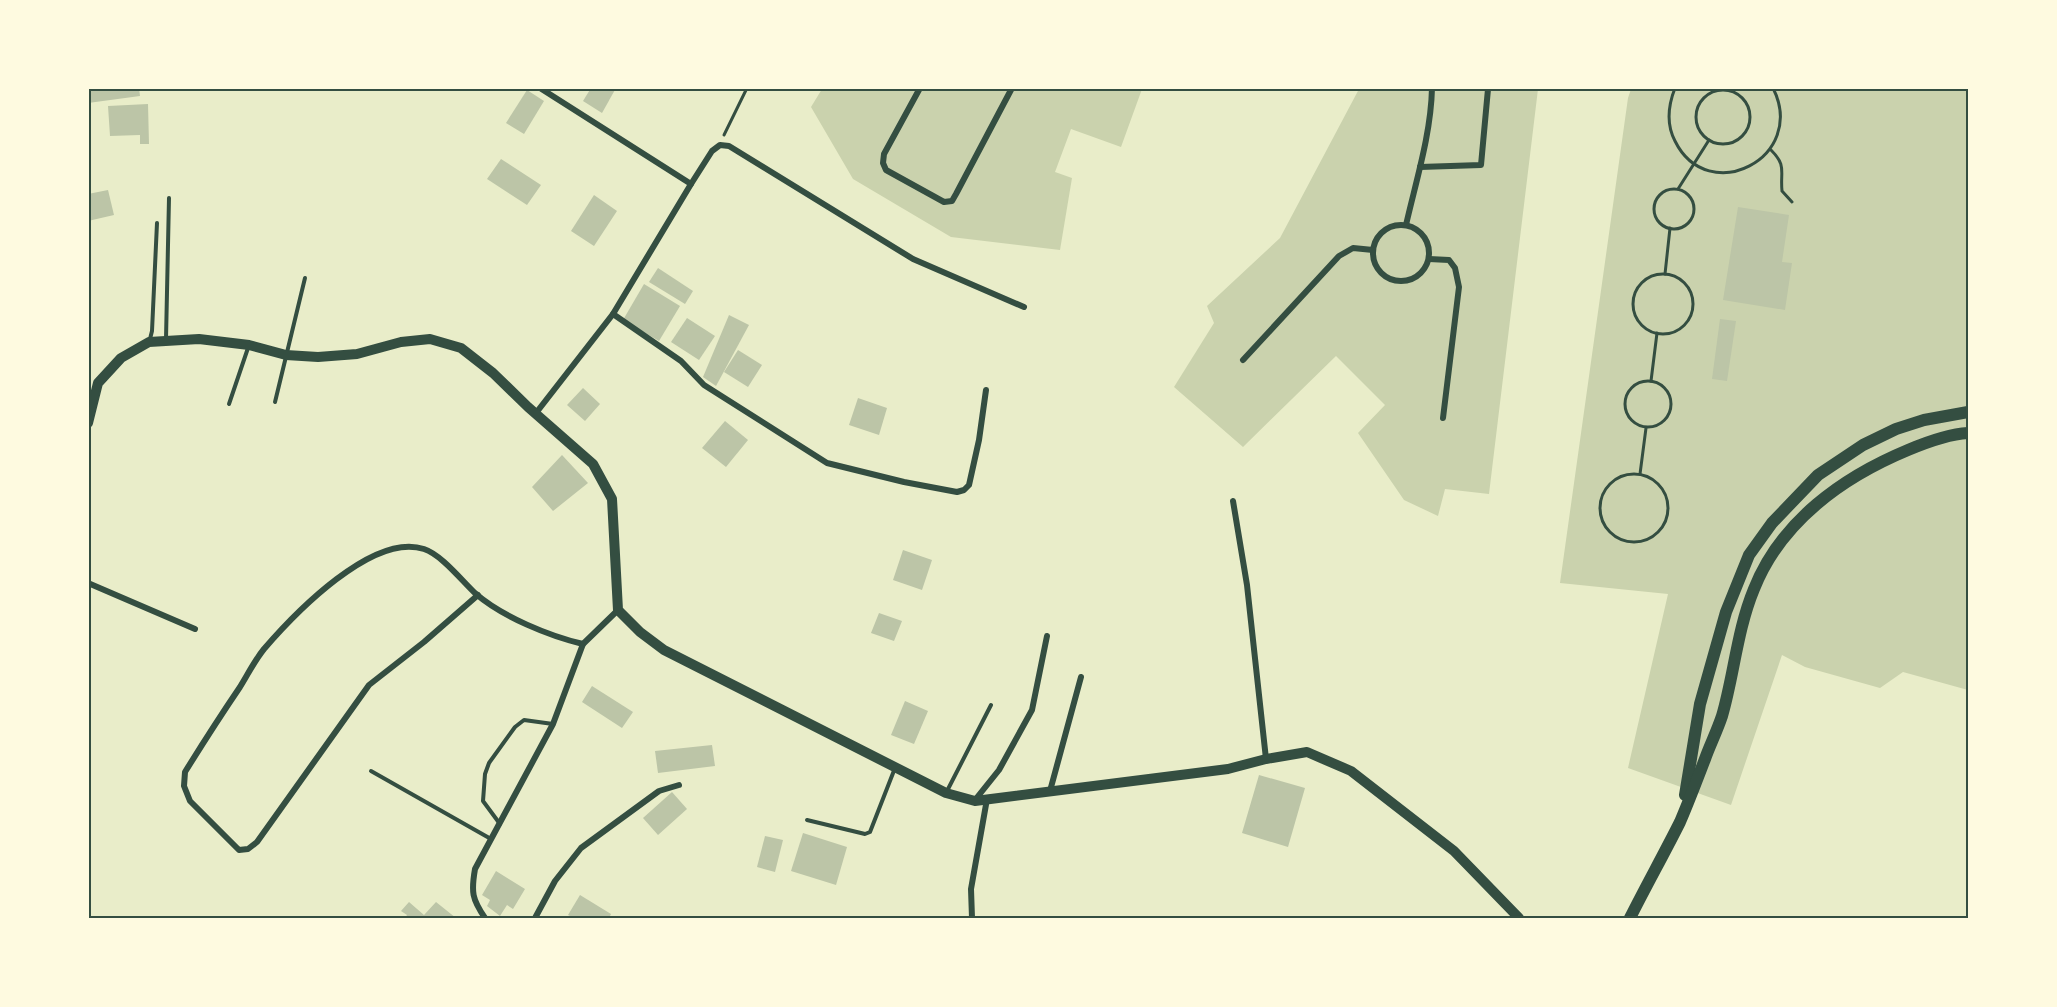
<svg xmlns="http://www.w3.org/2000/svg" width="2057" height="1007" viewBox="0 0 2057 1007" font-family="Roboto,sans-serif">
	<style>
		.green { fill: #cad2ad }
		.building { fill: #bcc5a7 }
		.lines { fill: none; stroke-linecap: round; stroke-linejoin: round }
		.path { stroke: #344e41; stroke-width: 3 }
		.service { stroke: #344e41; stroke-width: 4 }
		.minor { stroke: #344e41; stroke-width: 6 }
		.tertiary { stroke: #344e41; stroke-width: 10 }
		.secondary { stroke: #344e41; stroke-width: 12 }
		.neatline { fill: none; stroke: #344e41; stroke-width: 2 }
	</style>
	<rect width="100%" height="100%" fill="#e9edc9"/>
	<g class="green">
		<path d="M822 89H1142L1121 147 1071 129 1055 172 1072 178 1060 250 951 237 853 179 811 107Z"/>
		<path d="M1359 89H1538L1489 494 1445 489 1438 516 1404 500 1358 433 1385 405 1336 356 1243 447 1174 387 1214 323 1207 306 1280 238Z"/>
		<path d="M1631 89H1968V690L1903 672 1880 688 1805 667 1782 655 1731 805 1628 768 1668 594 1560 583 1628 98Z"/>
	</g>
	<g class="building">
		<path d="M88 88H139L140 96 88 103Z"/>
		<path d="M591 88H616L602 113 583 101Z"/>
		<path d="M527 90 544 101 524 134 506 123Z"/>
		<path d="M148 104 149 144H140V135L110 136 108 106Z"/>
		<path d="M501 159 541 185 527 205 487 179Z"/>
		<path d="M108 190 114 215 88 221V194Z"/>
		<path d="M594 195 617 211 594 246 571 231Z"/>
		<path d="M1738 207 1789 215 1782 262 1792 263 1785 310 1723 300Z"/>
		<path d="M658 268 693 291 685 304 649 282Z"/>
		<path d="M644 284 680 306 659 341 623 320Z"/>
		<path d="M729 315 749 325 716 386 703 377Z"/>
		<path d="M687 318 715 336 699 360 671 342Z"/>
		<path d="M1720 319 1736 321 1727 381 1712 379Z"/>
		<path d="M738 350 762 365 748 387 724 372Z"/>
		<path d="M583 388 600 404 585 421 567 405Z"/>
		<path d="M858 398 887 408 879 435 849 425Z"/>
		<path d="M725 421 748 440 726 467 702 448Z"/>
		<path d="M562 455 588 483 553 511 532 487Z"/>
		<path d="M903 550 932 560 922 590 893 580Z"/>
		<path d="M879 613 902 621 894 641 871 633Z"/>
		<path d="M592 686 633 712 622 728 582 702Z"/>
		<path d="M905 701 928 711 914 744 891 735Z"/>
		<path d="M712 745 715 766 658 773 655 751Z"/>
		<path d="M1259 775 1305 788 1288 847 1242 833Z"/>
		<path d="M672 792 687 809 658 835 643 818Z"/>
		<path d="M803 833 847 847 836 885 791 871Z"/>
		<path d="M765 836 783 840 775 872 757 867Z"/>
		<path d="M496 871 525 889 513 909 507 905 500 916 487 906 490 900 482 895Z"/>
		<path d="M580 895 611 914 609 918H574L568 915Z"/>
		<path d="M409 902 424 915 436 902 456 918H405L407 915 401 911Z"/>
	</g>
	<g class="lines">
		<g class="path">
			<path d="M1675 88C1668 106 1666 124 1675 141 1708 208 1808 158 1773 88"/>
			<circle cx="1723" cy="117" r="27"/>
			<path d="M724 135 747 88"/>
			<path d="M1771 150C1787 166 1780 171 1782 191L1792 202"/>
			<path d="M1678 189 1709 140"/>
			<circle cx="1674" cy="209" r="20"/>
			<circle cx="1663" cy="304" r="30"/>
			<path d="M1665 274 1670 228"/>
			<circle cx="1648" cy="404" r="23"/>
			<path d="M1651 381 1657 333"/>
			<path d="M1640 474 1646 428"/>
			<circle cx="1634" cy="508" r="34"/>
		</g>
		<g class="service">
			<path d="M150 339 152 331 157 223"/>
			<path d="M166 339 169 198"/>
			<path d="M275 402 305 278"/>
			<path d="M229 404 249 345"/>
			<path d="M371 771 491 839"/>
			<path d="M946 793 991 705"/>
			<path d="M807 820 865 834 870 832 895 768"/>
			<path d="M500 824 483 801 485 774 489 763 515 727 524 720 553 724"/>
		</g>
		<g class="minor">
			<path d="M540 88 691 184"/>
			<path d="M920 88 884 154 883 163 886 170 944 202 952 201 956 194 1012 88"/>
			<path d="M1420 167 1481 165 1488 89"/>
			<circle cx="1401" cy="253" r="28"/>
			<path d="M1406 225C1416 181 1431 134 1432 88"/>
			<path d="M1429 259 1449 260 1455 268 1459 287 1443 418"/>
			<path d="M613 314 681 361 704 385 827 463 904 482 957 492 964 490 969 485 979 440 986 390"/>
			<path d="M1243 360 1339 256 1353 248 1373 250"/>
			<path d="M536 413 613 314 691 184 712 151 720 145 729 146 913 259 1024 307"/>
			<path d="M1233 501 1247 585 1266 759"/>
			<path d="M88 583 195 629"/>
			<path d="M478 595 424 642 369 685 257 842 248 849 239 850 190 801 184 786 185 772C203 743 221 715 240 687 248 674 255 660 264 649 295 613 373 532 424 549 442 555 462 581 476 594 503 617 549 636 583 644"/>
			<path d="M1050 791 1081 677"/>
			<path d="M975 800 999 770 1032 710 1047 636"/>
			<path d="M485 918C472 899 471 892 475 869L553 724 583 644 618 610"/>
			<path d="M535 918 555 881 581 848 659 791 679 785"/>
			<path d="M972 918 971 889 987 799"/>
		</g>
		<path class="tertiary" d="M88 423 98 383 121 358 149 342 199 339 249 345 286 355 318 357 357 354 401 342 430 339 461 348 493 373 528 407 593 464 612 499 618 610 640 632 664 650 946 793 975 801 1228 769 1266 759 1307 752 1351 771 1454 851 1519 918"/>
		<g class="secondary">
			<path d="M1685 795 1700 704 1726 612 1749 555 1772 523 1818 475 1863 445 1896 429 1924 420 1968 412"/>
			<path d="M1630 918C1646 886 1664 854 1680 822 1689 801 1697 780 1705 759 1710 745 1717 731 1722 716 1734 675 1737 630 1754 589 1781 521 1843 477 1908 450 1927 442 1948 434 1968 433"/>
		</g>
	</g>
	<rect width="2057" height="1007" fill="none" stroke="#fefae0" stroke-width="180"/>
	<rect x="90" y="90" width="1877" height="827" class="neatline"/>
</svg>
